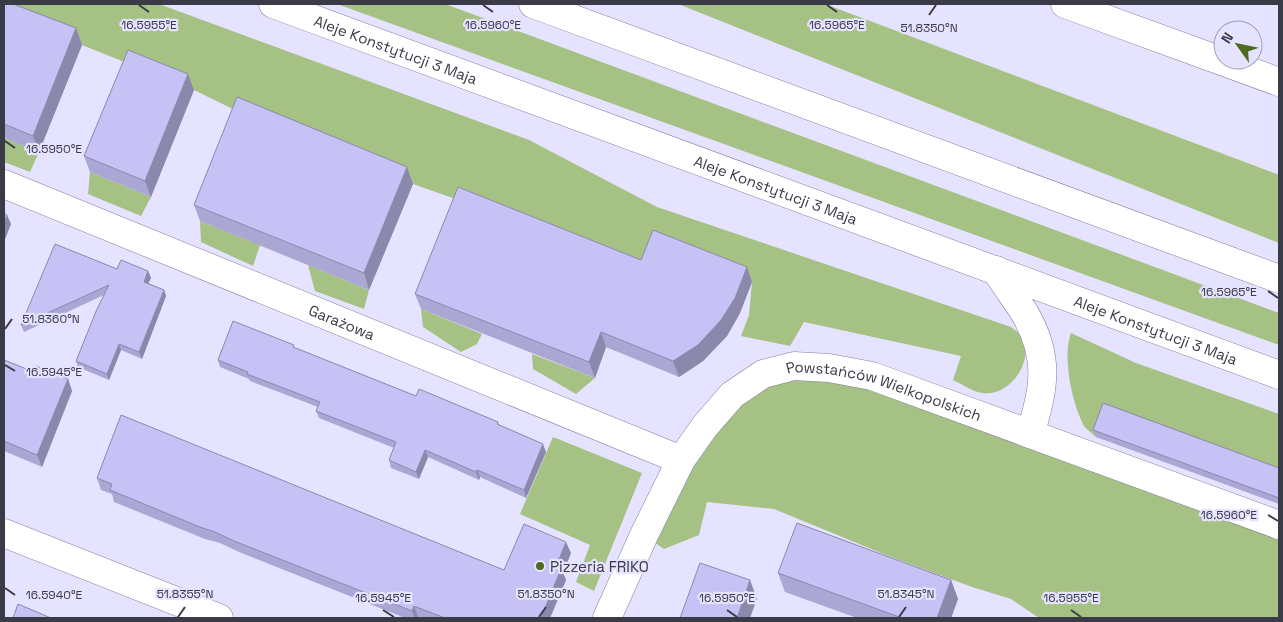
<svg xmlns="http://www.w3.org/2000/svg" width="1283" height="622" viewBox="0 0 1283 622" font-family="'Space Grotesk',sans-serif">
	<style>
		.green { fill: #a5c284 }
		.lines { fill: none; stroke-linecap: round; stroke-linejoin: round }
		.minor-casing { stroke: #817f9e; stroke-width: 29 }
		.major-casing { stroke: #817f9e; stroke-width: 29 }
		.minor { stroke: #fff; stroke-width: 28 }
		.major { stroke: #fff; stroke-width: 28 }
		.wall { fill: #aaa7d4 }
		.shaded-wall { fill: #8b88ac }
		.building { fill: #c6c2f6; stroke: #8b88ac }
		.ticks { fill: none; stroke: #3b3a47; stroke-width: 2 }
		.poi-dot { fill: #4d6b20; stroke: #e5e3ff; stroke-width: 2 }
		.labels { text-anchor: middle; dominant-baseline: central; stroke-width: 4.5; stroke-linejoin: round; paint-order: stroke }
		.street-label { font-size: 15px; fill: #3b3a47; stroke: #e5e3ff }
		.poi-label { font-size: 15px; fill: #3b3a47; stroke: #e5e3ff; text-anchor: start }
		.ticks-label { font-size: 12px; text-anchor: middle; fill: #3b3a47; stroke: #e5e3ff; stroke-width: 4.5; stroke-linejoin: round; paint-order: stroke }
	</style>
	<rect width="100%" height="100%" fill="#e5e3ff"/>
	<g class="green">
		<path d="M4 4H159L529 140 657 207 1011 327C1016 331 1022 334 1024 341 1032 365 1008 397 982 393 973 392 962 384 953 380L961 356 804 322 790 346 741 336 749 315 752 282 659 246 616 351 606 347 464 202 413 184 243 114 194 90 82 45Z"/>
		<path d="M337 4H445L1279 313V345Z"/>
		<path d="M678 4H825L1279 175V243Z"/>
		<path d="M4 138 39 152 30 172 4 162Z"/>
		<path d="M90 172 151 197 141 216 88 194Z"/>
		<path d="M200 221 260 245 253 266 201 242Z"/>
		<path d="M308 265 369 290 364 309 315 291Z"/>
		<path d="M421 309 482 334 477 344 461 352 423 327Z"/>
		<path d="M1071 333 1136 363 1279 414V473L1096 437C1092 433 1087 430 1084 426 1072 403 1062 357 1071 333Z"/>
		<path d="M532 354 595 378 576 394 533 369Z"/>
		<path d="M829 368 1279 525V618H1039L1011 599 972 587 886 555 774 509 707 502 699 535 664 549 644 535 732 395Z"/>
		<path d="M553 437 642 473 594 591 576 582 590 545 520 514Z"/>
	</g>
	<g class="lines">
		<defs>
			<g id="minor">
				<path d="M1065 4 1279 82"/>
				<path id="s1" d="M4 184 681 460"/>
				<path d="M996 270C1005 285 1015 298 1024 312 1050 356 1045 388 1030 434"/>
				<path d="M4 533 219 618"/>
				<path id="s2" d="M607 618 644 535 681 460 705 426 732 395 763 374 794 366 829 368 872 376 1279 525"/>
			</g>
			<g id="major">
				<path id="s3" d="M273 4 1279 375"/>
				<path d="M533 4 1279 279"/>
			</g>
		</defs>
		<use href="#minor" class="minor-casing"/>
		<use href="#major" class="major-casing"/>
		<use href="#minor" class="minor"/>
		<use href="#major" class="major"/>
	</g>
	<g class="wall">
		<path d="M4 4 76 28 82 45 39 152 4 138Z"/>
		<path d="M194 90 151 197 90 172 84 156Z"/>
		<path d="M413 184 369 290 200 221 194 205Z"/>
		<path d="M641 260 747 267 752 282 740 313 727 336 703 361 679 377 606 347 595 378 421 309 415 294Z"/>
		<path d="M117 269 148 271 151 278 148 283 164 290 166 296 142 359 121 350 109 380 78 367 76 361 104 295 24 332 21 325Z"/>
		<path d="M295 348 416 396 498 422 499 425 546 452 526 498 480 477 479 480 428 457 419 479 391 468 389 460 394 448 319 418 316 411 318 407 250 381 249 379 220 367 218 360Z"/>
		<path d="M4 360 34 372 68 379 72 391 42 467 4 451Z"/>
		<path d="M1093 430 1279 468V504L1096 437Z"/>
		<path d="M97 478 504 570 571 553 563 573 566 580 550 618H420L418 617V618H405L239 552 220 543 205 539 114 502 112 494 101 490Z"/>
		<path d="M778 573 951 580 958 599 951 618H857L785 592Z"/>
	</g>
	<g class="shaded-wall">
		<path d="M76 28 82 45 39 152 33 136Z"/>
		<path d="M188 74 194 90 151 197 145 181Z"/>
		<path d="M407 167 413 184 369 290 364 273Z"/>
		<path d="M7 215 11 224 4 242V224Z"/>
		<path d="M747 267 752 282 740 313 727 336 703 361 679 377 673 361Z"/>
		<path d="M148 271 151 278 146 288 144 282Z"/>
		<path d="M164 290 166 296 142 359 139 352Z"/>
		<path d="M601 332 606 347 595 378 589 362Z"/>
		<path d="M119 344 121 350 109 380 107 374Z"/>
		<path d="M68 379 72 391 42 467 37 455Z"/>
		<path d="M543 444 546 452 526 498 524 490Z"/>
		<path d="M425 450 428 457 419 479 416 472Z"/>
		<path d="M477 470 480 477 479 480 476 472Z"/>
		<path d="M566 542 571 553 563 573 566 580 550 618H541L556 567Z"/>
		<path d="M750 580 757 599 750 618H737Z"/>
		<path d="M951 580 958 599 951 618H937Z"/>
		<path d="M414 606 418 617V618H415L412 611Z"/>
	</g>
	<g class="building">
		<path d="M4 4H13L76 28 33 136 4 124Z"/>
		<path d="M128 50 188 74 145 181 84 156Z"/>
		<path d="M237 97 407 167 364 273 194 205Z"/>
		<path d="M458 187 641 260 653 230 747 267 735 298 721 320 698 345 673 361 601 332 589 362 415 294Z"/>
		<path d="M4 213 7 215 4 224Z"/>
		<path d="M55 244 117 269 121 260 148 271 144 282 164 290 139 352 119 344 107 374 76 361 97 309 109 285 21 325Z"/>
		<path d="M233 321 294 345 293 347 416 396 419 389 498 422 497 424 543 444 524 490 477 470 476 472 425 450 416 472 389 460 396 442 316 411 320 402 247 374 248 372 218 360Z"/>
		<path d="M4 360 34 372 36 366 68 379 37 455 4 441Z"/>
		<path d="M1103 403 1279 468V498L1093 430Z"/>
		<path d="M121 415 504 570 524 524 566 542 556 567 561 569 541 618H445L414 606 412 611 234 541 215 532 200 527 110 490 112 484 97 478Z"/>
		<path d="M797 523 951 580 937 618H902L778 573Z"/>
		<path d="M700 563 750 580 737 618H680Z"/>
		<path d="M18 604 51 618H13Z"/>
	</g>
	<path class="ticks" d="M139 5 149 12M483 5 493 12M827 5 837 12M929 15 936 5M5 141 15 148M1268 291 1278 298M5 329 12 319M5 365 15 371M1268 515 1278 521M5 588 15 595M383 610 394 617M727 610 737 617M1071 610 1081 617M178 617 185 607M539 617 546 607M899 617 906 607"/>
	<circle class="poi-dot" cx="540" cy="566" r="5"/>
	<g class="labels">
		<g class="street-label">
			<text stroke="none"><textPath href="#s3" startOffset="131">Aleje Konstytucji 3 Maja</textPath></text>
			<text stroke="none"><textPath href="#s3" startOffset="536">Aleje Konstytucji 3 Maja</textPath></text>
			<text stroke="none"><textPath href="#s1" startOffset="365">Garażowa</textPath></text>
			<text stroke="none"><textPath href="#s3" startOffset="941">Aleje Konstytucji 3 Maja</textPath></text>
			<text stroke="none"><textPath href="#s2" startOffset="420">Powstańców Wielkopolskich</textPath></text>
		</g>
		<g class="poi-label">
			<text x="550" y="566">Pizzeria FRIKO</text>
		</g>
	</g>
	<g class="ticks-label">
		<text x="149" y="29">16.5955°E</text>
		<text x="493" y="29">16.5960°E</text>
		<text x="837" y="29">16.5965°E</text>
		<text x="929" y="32">51.8350°N</text>
		<text x="54" y="153">16.5950°E</text>
		<text x="1229" y="296">16.5965°E</text>
		<text x="51" y="323">51.8360°N</text>
		<text x="54" y="376">16.5945°E</text>
		<text x="1229" y="519">16.5960°E</text>
		<text x="185" y="598">51.8355°N</text>
		<text x="546" y="598">51.8350°N</text>
		<text x="906" y="598">51.8345°N</text>
		<text x="54" y="599">16.5940°E</text>
		<text x="727" y="602">16.5950°E</text>
		<text x="383" y="602">16.5945°E</text>
		<text x="1071" y="602">16.5955°E</text>
	</g>
	<rect width="1283" height="622" fill="none" stroke="#3b3a47" stroke-width="10"/>
	<g transform="translate(1238 45) rotate(303)"><circle r="24" fill="#e5e3ff" stroke="#a19fb5"/>
	<path d="M0-4L9 19L0 12L-9 19Z" fill="#4d6b20"/>
	<text y="-8" font-size="14" font-weight="bold" text-anchor="middle" fill="#3b3a47">N</text>
	</g>
</svg>
